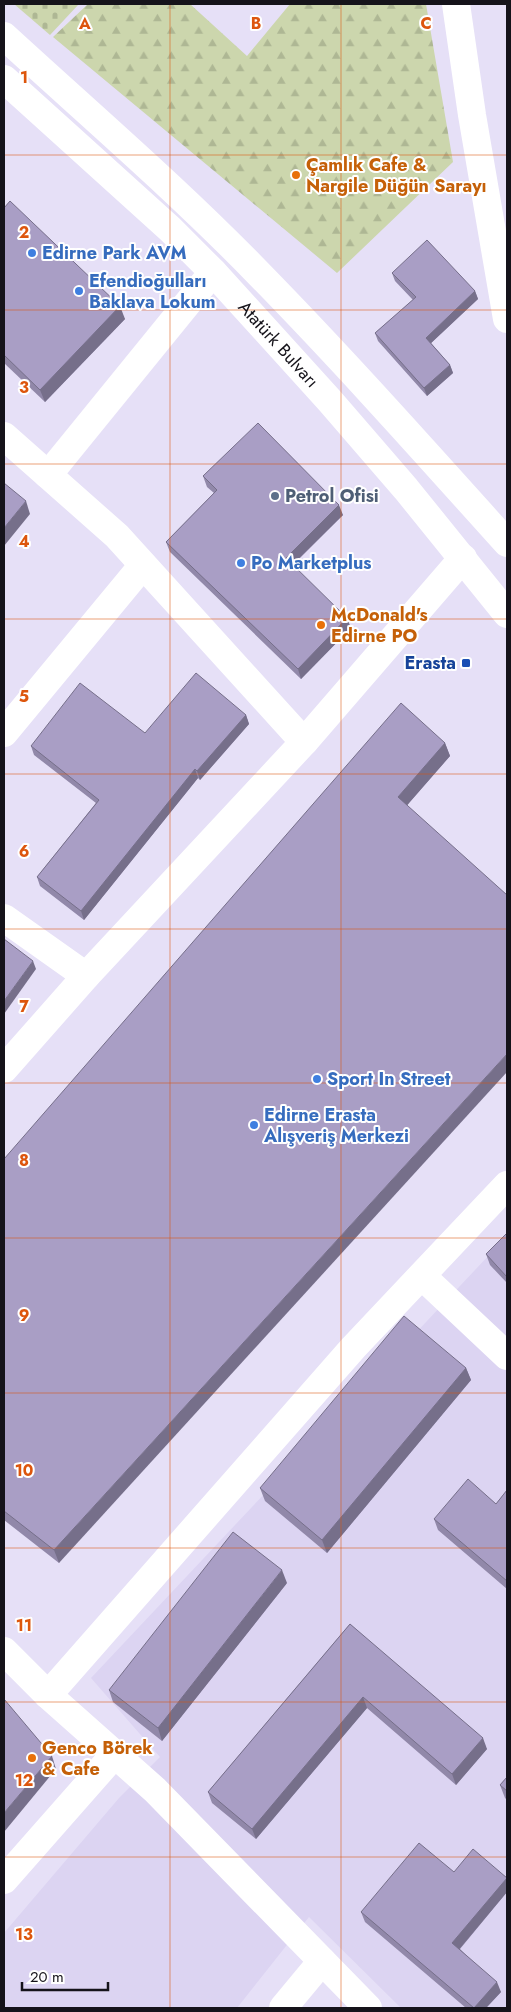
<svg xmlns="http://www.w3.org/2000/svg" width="511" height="2012" viewBox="0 0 511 2012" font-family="Jost,sans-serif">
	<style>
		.built { fill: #dcd4f2 }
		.forest { fill: url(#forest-firs) }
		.cemetery { fill: url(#cemetery-stones) }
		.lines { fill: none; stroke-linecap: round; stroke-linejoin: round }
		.street { stroke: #fff; stroke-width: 28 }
		.secondary { stroke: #fff; stroke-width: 28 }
		.primary { stroke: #fff; stroke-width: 28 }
		.wall { fill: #9188a9 }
		.shaded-wall { fill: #766f8a }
		.building { fill: #a99ec5; stroke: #766f8a }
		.grid { fill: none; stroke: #dd560d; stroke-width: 1; stroke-opacity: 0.55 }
		.food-dot { fill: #e8710a; stroke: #fff; stroke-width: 2 }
		.shop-dot { fill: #3f7fe0; stroke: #fff; stroke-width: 2 }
		.service-dot { fill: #5c6f8a; stroke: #fff; stroke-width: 2 }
		.transit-dot { fill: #1a4fb4; stroke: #fff; stroke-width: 2 }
		.labels { text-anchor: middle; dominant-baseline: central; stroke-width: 4; stroke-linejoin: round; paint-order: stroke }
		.food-label { font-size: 18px; font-weight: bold; fill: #c56008; stroke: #fff; text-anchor: start }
		.shop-label { font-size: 18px; font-weight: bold; fill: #366cbe; stroke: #fff; text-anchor: start }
		.street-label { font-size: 18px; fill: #15131a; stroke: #fff }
		.service-label { font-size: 18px; font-weight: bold; fill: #4e5e75; stroke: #fff; text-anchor: start }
		.transit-label { font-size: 18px; font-weight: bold; fill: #164399; stroke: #fff; text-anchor: end }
		.grid-label { font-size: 16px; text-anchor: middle; font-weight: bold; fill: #dd560d; stroke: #fff; stroke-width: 4; stroke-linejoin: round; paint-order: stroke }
	</style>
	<defs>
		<pattern id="forest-firs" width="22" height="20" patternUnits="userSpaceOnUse" patternTransform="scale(1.25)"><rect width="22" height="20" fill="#ccd6ad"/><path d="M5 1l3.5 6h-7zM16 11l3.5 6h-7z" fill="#aeb794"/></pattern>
		<pattern id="cemetery-stones" width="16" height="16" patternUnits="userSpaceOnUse" patternTransform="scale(1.25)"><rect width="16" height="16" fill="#ccd6ad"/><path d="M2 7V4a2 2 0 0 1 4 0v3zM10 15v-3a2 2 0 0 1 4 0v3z" fill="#aeb794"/></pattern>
	</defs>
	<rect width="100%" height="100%" fill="#e6e0f7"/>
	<path class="built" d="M507 1236V2008H401L309 1917 237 2008H4V1933L119 1798 160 1757 91 1678Z"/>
	<path class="forest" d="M88 4H190L247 56 290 4H426L453 162 337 273 53 37Z"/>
	<path class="cemetery" d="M14 4H79L50 35Z"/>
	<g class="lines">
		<g class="street">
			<path d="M456 4 472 115 507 319"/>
			<path d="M4 436 117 536 304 742"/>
			<path d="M48 475 213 272"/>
			<path d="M4 733 143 565"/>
			<path d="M4 918 86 976"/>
			<path d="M4 1069 86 976 304 742 463 558"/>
			<path d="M422 1276 507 1356"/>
			<path d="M48 1695 353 1348 507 1185"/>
			<path d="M283 2008 322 1961"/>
		</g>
		<g class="secondary">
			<path d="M4 1651 48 1695 155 1790 368 2008"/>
			<path d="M4 1880 114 1755"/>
		</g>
		<g class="primary">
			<path d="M4 36C90 115 180 192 261 276 346 363 426 453 507 543"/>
			<path id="s1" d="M4 79 170 229 213 272 330 401 406 489 507 614"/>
		</g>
	</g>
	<g class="wall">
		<path d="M4 208 125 319 45 402 4 363Z"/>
		<path d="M392 273 475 291 478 299 431 343 450 365 453 373 427 396 378 341 375 333 413 300 395 281Z"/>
		<path d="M203 476 343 515 293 565 351 628 301 679 170 552 166 542 214 493 207 487Z"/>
		<path d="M246 715 249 724 200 780 198 778 84 920 40 886 37 877 96 803 34 755 31 746 145 733Z"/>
		<path d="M445 743 450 756 407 805 59 1563 4 1520V1159Z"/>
		<path d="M507 1233V1283L490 1265 486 1254Z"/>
		<path d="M466 1368 471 1380 327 1553 265 1501 260 1488Z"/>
		<path d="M507 1490V1589L438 1530 434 1519 496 1504Z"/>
		<path d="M287 1583 162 1741 113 1702 109 1690Z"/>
		<path d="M350 1624 487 1749 456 1785 367 1708 256 1839 212 1803 208 1792Z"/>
		<path d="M507 1777V1800L505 1798 500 1785Z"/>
		<path d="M507 1878V1892L460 1949 501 1992 486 2008H466L365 1922 361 1912Z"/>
	</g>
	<g class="shaded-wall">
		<path d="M475 291 478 299 429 345 426 338Z"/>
		<path d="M120 306 125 319 45 402 40 390Z"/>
		<path d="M450 365 453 373 427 396 424 388Z"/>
		<path d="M26 501 30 514 4 546V528Z"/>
		<path d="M339 505 343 515 289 568 286 558Z"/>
		<path d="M347 618 351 628 301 679 298 669Z"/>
		<path d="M246 715 249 724 200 780 197 771Z"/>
		<path d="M445 743 450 756 403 810 398 797Z"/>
		<path d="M195 769 198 778 84 920 81 911Z"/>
		<path d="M33 961 36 969 4 1014V1001Z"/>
		<path d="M507 1054V1072L59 1563 54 1550Z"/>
		<path d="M466 1368 471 1380 327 1553 322 1540Z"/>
		<path d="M282 1570 287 1583 162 1741 158 1728Z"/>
		<path d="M363 1697 367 1708 256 1839 252 1829Z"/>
		<path d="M483 1738 487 1749 456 1785 452 1774Z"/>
		<path d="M52 1756 56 1769 4 1832V1813Z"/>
		<path d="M507 1878V1892L456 1953 452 1943Z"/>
		<path d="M497 1982 501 1992 486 2008H474Z"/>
	</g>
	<g class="building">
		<path d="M10 201 120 306 40 390 4 355V208Z"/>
		<path d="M427 240 475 291 426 338 450 365 424 388 375 333 416 297 392 273Z"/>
		<path d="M258 423 339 505 286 558 347 618 298 669 166 542 217 490 203 476Z"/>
		<path d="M4 483 26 501 4 528Z"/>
		<path d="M196 673 246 715 197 771 195 769 81 911 37 877 99 800 31 746 80 683 145 733Z"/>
		<path d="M401 703 445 743 398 797 507 895V1054L54 1550 4 1511V1159Z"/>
		<path d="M4 939 33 961 4 1001Z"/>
		<path d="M507 1233V1277L486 1254Z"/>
		<path d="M404 1316 466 1368 322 1540 260 1488Z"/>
		<path d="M468 1479 496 1504 507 1490V1581L434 1519Z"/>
		<path d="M233 1532 282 1570 158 1728 109 1690Z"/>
		<path d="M350 1624 483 1738 452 1774 363 1697 252 1829 208 1792Z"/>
		<path d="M4 1699 52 1756 4 1813Z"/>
		<path d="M507 1777V1791L500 1785Z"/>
		<path d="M419 1843 454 1872 473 1849 507 1878 452 1943 497 1982 474 2008 361 1912Z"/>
	</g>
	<path class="grid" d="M170 4V2008M341 4V2008M4 155H507M4 310H507M4 464H507M4 619H507M4 774H507M4 929H507M4 1083H507M4 1238H507M4 1393H507M4 1548H507M4 1702H507M4 1857H507"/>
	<g class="food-dot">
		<circle cx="296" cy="175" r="5"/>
		<circle cx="321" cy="625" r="5"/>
		<circle cx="32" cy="1758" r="5"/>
	</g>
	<g class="shop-dot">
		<circle cx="32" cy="253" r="5"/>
		<circle cx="79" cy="291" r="5"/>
		<circle cx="241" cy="563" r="5"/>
		<circle cx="317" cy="1079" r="5"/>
		<circle cx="254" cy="1125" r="5"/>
	</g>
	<circle class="service-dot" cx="275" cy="496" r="5"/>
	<rect class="transit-dot" x="461" y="658" width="10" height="10" rx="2.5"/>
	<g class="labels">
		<g class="food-label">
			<text x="306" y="165">Çamlık Cafe &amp;<tspan x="306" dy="21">Nargile Düğün Sarayı</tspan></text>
			<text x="331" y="615">McDonald's<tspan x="331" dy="21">Edirne PO</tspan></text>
			<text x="42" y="1748">Genco Börek<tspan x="42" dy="21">&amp; Cafe</tspan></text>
		</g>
		<g class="shop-label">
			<text x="42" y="253">Edirne Park AVM</text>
			<text x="89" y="281">Efendioğulları<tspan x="89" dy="21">Baklava Lokum</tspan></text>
			<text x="251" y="563">Po Marketplus</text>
			<text x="327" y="1079">Sport In Street</text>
			<text x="264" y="1115">Edirne Erasta<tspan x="264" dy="21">Alışveriş Merkezi</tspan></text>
		</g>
		<g class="street-label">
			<text stroke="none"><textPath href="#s1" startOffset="382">Atatürk Bulvarı</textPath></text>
		</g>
		<g class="service-label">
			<text x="285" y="496">Petrol Ofisi</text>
		</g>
		<g class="transit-label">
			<text x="456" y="663">Erasta</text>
		</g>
	</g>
	<g class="grid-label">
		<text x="85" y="29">A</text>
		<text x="256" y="29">B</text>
		<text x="426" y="29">C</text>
		<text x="24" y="83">1</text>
		<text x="24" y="238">2</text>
		<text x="24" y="393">3</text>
		<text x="24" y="547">4</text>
		<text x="24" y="702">5</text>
		<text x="24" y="857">6</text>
		<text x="24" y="1012">7</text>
		<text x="24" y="1166">8</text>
		<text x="24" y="1321">9</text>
		<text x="24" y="1476">10</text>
		<text x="24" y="1631">11</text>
		<text x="24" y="1786">12</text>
		<text x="24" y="1940">13</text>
	</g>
	<rect width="511" height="2012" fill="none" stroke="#15131a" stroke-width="10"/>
	<path d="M22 1982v8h86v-8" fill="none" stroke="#15131a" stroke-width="2.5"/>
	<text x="30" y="1982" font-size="15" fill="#15131a" stroke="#ffffff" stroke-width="4" paint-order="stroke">20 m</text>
</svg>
